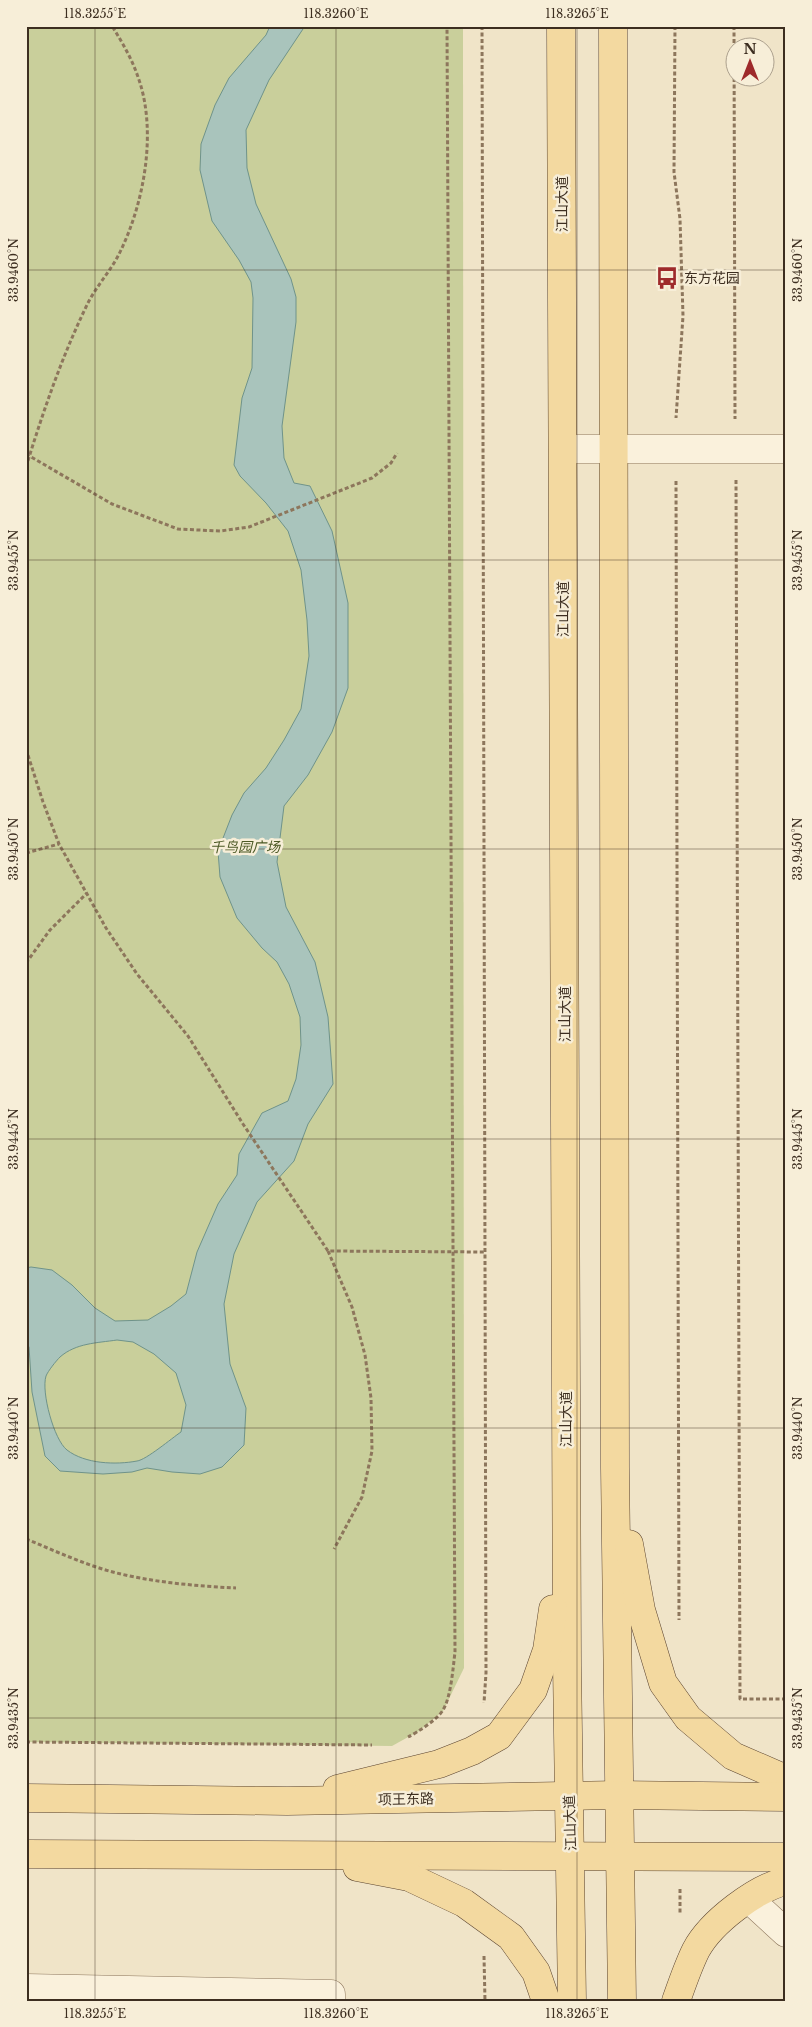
<svg xmlns="http://www.w3.org/2000/svg" width="812" height="2027" viewBox="0 0 812 2027" font-family="'Libre Baskerville','Noto Sans SC',serif">
	<style>
		.green { fill: #c9cf9b }
		.water { fill: #a9c4bc; stroke: #6f938a; fill-rule: evenodd }
		.lines { fill: none; stroke-linecap: round; stroke-linejoin: round }
		.minor-casing { stroke: #8d765c; stroke-width: 29 }
		.major-casing { stroke: #5b4430; stroke-width: 29 }
		.path { stroke: #8d765c; stroke-width: 3; stroke-dasharray: 4 2.5; stroke-linecap: butt }
		.minor { stroke: #faf1dc; stroke-width: 28 }
		.major { stroke: #f3d9a0; stroke-width: 28 }
		.ticks { fill: none; stroke: #3d2e20; stroke-width: 1; stroke-opacity: 0.45 }
		.labels { text-anchor: middle; dominant-baseline: central; stroke-width: 5; stroke-linejoin: round; paint-order: stroke }
		.street-label { font-size: 14px; fill: #3d2e20; stroke: #f7eed8 }
		.poi-label { font-size: 14px; fill: #3d2e20; stroke: #f7eed8; text-anchor: start }
		.park-label { font-size: 14px; font-style: italic; fill: #4d5a26; stroke: #f7eed8 }
		.neatline { fill: none; stroke: #3d2e20; stroke-width: 2 }
		.ticks-label { font-size: 12px; text-anchor: middle; fill: #3d2e20 }
	</style>
	<rect width="100%" height="100%" fill="#f0e4c8"/>
	<path class="green" d="M26 26H463L464 1668 443 1711 419 1731 392 1746 26 1742Z"/>
	<path class="water" d="M270 26H305L269 80 246 130 247 168 256 204 291 279 296 297V322L282 426 284 458 294 483 310 486 332 531 348 603V688L332 732 308 775 284 806 277 862 286 907 315 962 328 1017 333 1084 308 1124 294 1161 257 1202 234 1254 224 1304 230 1364 246 1408 244 1445 222 1467 200 1474 172 1472 147 1468 132 1472 103 1474 60 1471 45 1456 32 1392 29 1347 26 1343V1268L31 1267 52 1270 72 1285 95 1308 115 1321 148 1320 171 1306 186 1294 197 1252 218 1204 237 1175 239 1154 262 1113 288 1101 296 1079 301 1045 300 1017 289 984 277 962 262 948 237 918 220 877 218 851 232 815 244 793 266 768 284 740 301 709 309 656 307 620 301 570 288 531 266 503 240 476 234 465 242 398 252 368 253 298 251 282 239 260 212 221 200 170 201 144 215 105 229 78 266 35ZM117 1340 133 1342 154 1354 176 1373 186 1405 181 1432C172 1438 146 1460 137 1461 116 1465 85 1464 67 1450 54 1440 41 1392 46 1376 48 1371 56 1361 60 1357 76 1343 97 1343 117 1340Z"/>
	<g class="lines">
		<defs>
			<g id="minor">
				<path d="M563 449H786"/>
				<path d="M749 1899 786 1933"/>
				<path d="M26 1988 331 1994V2001"/>
			</g>
			<g id="major">
				<path d="M561 26 567 1665 572 2001"/>
				<path d="M613 26 615 1468 622 2001"/>
				<path d="M629 1544 641 1610 663 1683 688 1718 733 1756 786 1779"/>
				<path d="M337 1789 439 1764 472 1751 499 1736 533 1690 547 1650 553 1609"/>
				<path d="M26 1798 287 1801 618 1795 786 1797"/>
				<path d="M26 1854 786 1857"/>
				<path d="M357 1867 409 1877 464 1903 511 1937 536 1972 546 2001"/>
				<path d="M676 2001C682 1984 688 1966 696 1950 711 1922 756 1888 786 1881"/>
			</g>
		</defs>
		<use href="#minor" class="minor-casing"/>
		<use href="#major" class="major-casing"/>
		<g class="path">
			<path d="M482 26 486 1673 484 1703"/>
			<path d="M675 26 674 172 680 219 683 316 676 418"/>
			<path d="M734 26 735 419"/>
			<path d="M26 454 112 504 178 529 220 531 249 527 372 478 391 463 397 453"/>
			<path d="M26 467C43 412 61 359 86 307 95 287 112 270 121 250 145 200 157 129 138 77 132 59 122 42 112 26"/>
			<path d="M736 480 740 1699H786"/>
			<path d="M676 481 679 1620"/>
			<path d="M26 749 43 802 59 844 106 928 137 974 188 1036 243 1124 328 1251 485 1252"/>
			<path d="M26 853 59 844"/>
			<path d="M26 963 50 930 87 893"/>
			<path d="M328 1251 352 1307 365 1355 371 1398 372 1451 362 1497 334 1549"/>
			<path d="M26 1539C53 1550 81 1563 109 1571 149 1582 195 1586 236 1588"/>
			<path d="M408 1737C418 1732 438 1719 443 1710 451 1697 453 1668 455 1652L447 26"/>
			<path d="M26 1742 372 1745"/>
			<path d="M680 1889V1915"/>
			<path d="M484 1956 485 2001"/>
		</g>
		<use href="#minor" class="minor"/>
		<use href="#major" class="major"/>
	</g>
	<path class="ticks" d="M95 26V2001M336 26V2001M577 26V2001M26 270H786M26 560H786M26 849H786M26 1139H786M26 1428H786M26 1718H786"/>
	<defs>
		<symbol id="bus-bare" viewBox="-9 -9 18 18"><path d="M-5-6H5V4H4V6H2V4H-2V6H-4V4H-5ZM-3.5-4V0h7V-4ZM-3.5 1.2v1.5H-2V1.2ZM2 1.2v1.5H3.5V1.2Z" fill="#9e2a2b" stroke="#f7eed8" stroke-width="2.5" paint-order="stroke"/></symbol>
	</defs>
	<g fill-rule="evenodd">
		<use href="#bus-bare" x="651" y="262" width="32" height="32"/>
	</g>
	<g class="labels">
		<g class="street-label">
			<text transform="translate(562 204) rotate(-90)">江山大道</text>
			<text transform="translate(563 609) rotate(-90)">江山大道</text>
			<text transform="translate(565 1014) rotate(-90)">江山大道</text>
			<text transform="translate(566 1419) rotate(-90)">江山大道</text>
			<text transform="translate(406 1799) rotate(-1)">项王东路</text>
			<text transform="translate(570 1823) rotate(-92)">江山大道</text>
		</g>
		<g class="poi-label">
			<text x="684" y="278">东方花园</text>
		</g>
		<g class="park-label">
			<text x="245" y="847">千鸟园广场</text>
		</g>
	</g>
	<rect width="812" height="2027" fill="none" stroke="#f7eed8" stroke-width="55"/>
	<g transform="translate(750 62)"><circle r="24" fill="#f7eed8" stroke="#ada18e"/>
	<path d="M0-4L9 19L0 12L-9 19Z" fill="#9e2a2b"/>
	<text y="-8" font-size="14" font-weight="bold" text-anchor="middle" fill="#3d2e20">N</text>
	</g>
	<rect x="28" y="28" width="756" height="1972" class="neatline"/>
	<g class="ticks-label">
		<text x="95" y="18">118.3255°E</text>
		<text x="336" y="18">118.3260°E</text>
		<text x="577" y="18">118.3265°E</text>
		<text transform="translate(14 270) rotate(-90)" y="4">33.9460°N</text>
		<text transform="translate(798 270) rotate(-90)" y="4">33.9460°N</text>
		<text transform="translate(14 560) rotate(-90)" y="4">33.9455°N</text>
		<text transform="translate(798 560) rotate(-90)" y="4">33.9455°N</text>
		<text transform="translate(14 849) rotate(-90)" y="4">33.9450°N</text>
		<text transform="translate(798 849) rotate(-90)" y="4">33.9450°N</text>
		<text transform="translate(14 1139) rotate(-90)" y="4">33.9445°N</text>
		<text transform="translate(798 1139) rotate(-90)" y="4">33.9445°N</text>
		<text transform="translate(14 1428) rotate(-90)" y="4">33.9440°N</text>
		<text transform="translate(798 1428) rotate(-90)" y="4">33.9440°N</text>
		<text transform="translate(14 1718) rotate(-90)" y="4">33.9435°N</text>
		<text transform="translate(798 1718) rotate(-90)" y="4">33.9435°N</text>
		<text x="95" y="2018">118.3255°E</text>
		<text x="336" y="2018">118.3260°E</text>
		<text x="577" y="2018">118.3265°E</text>
	</g>
</svg>
